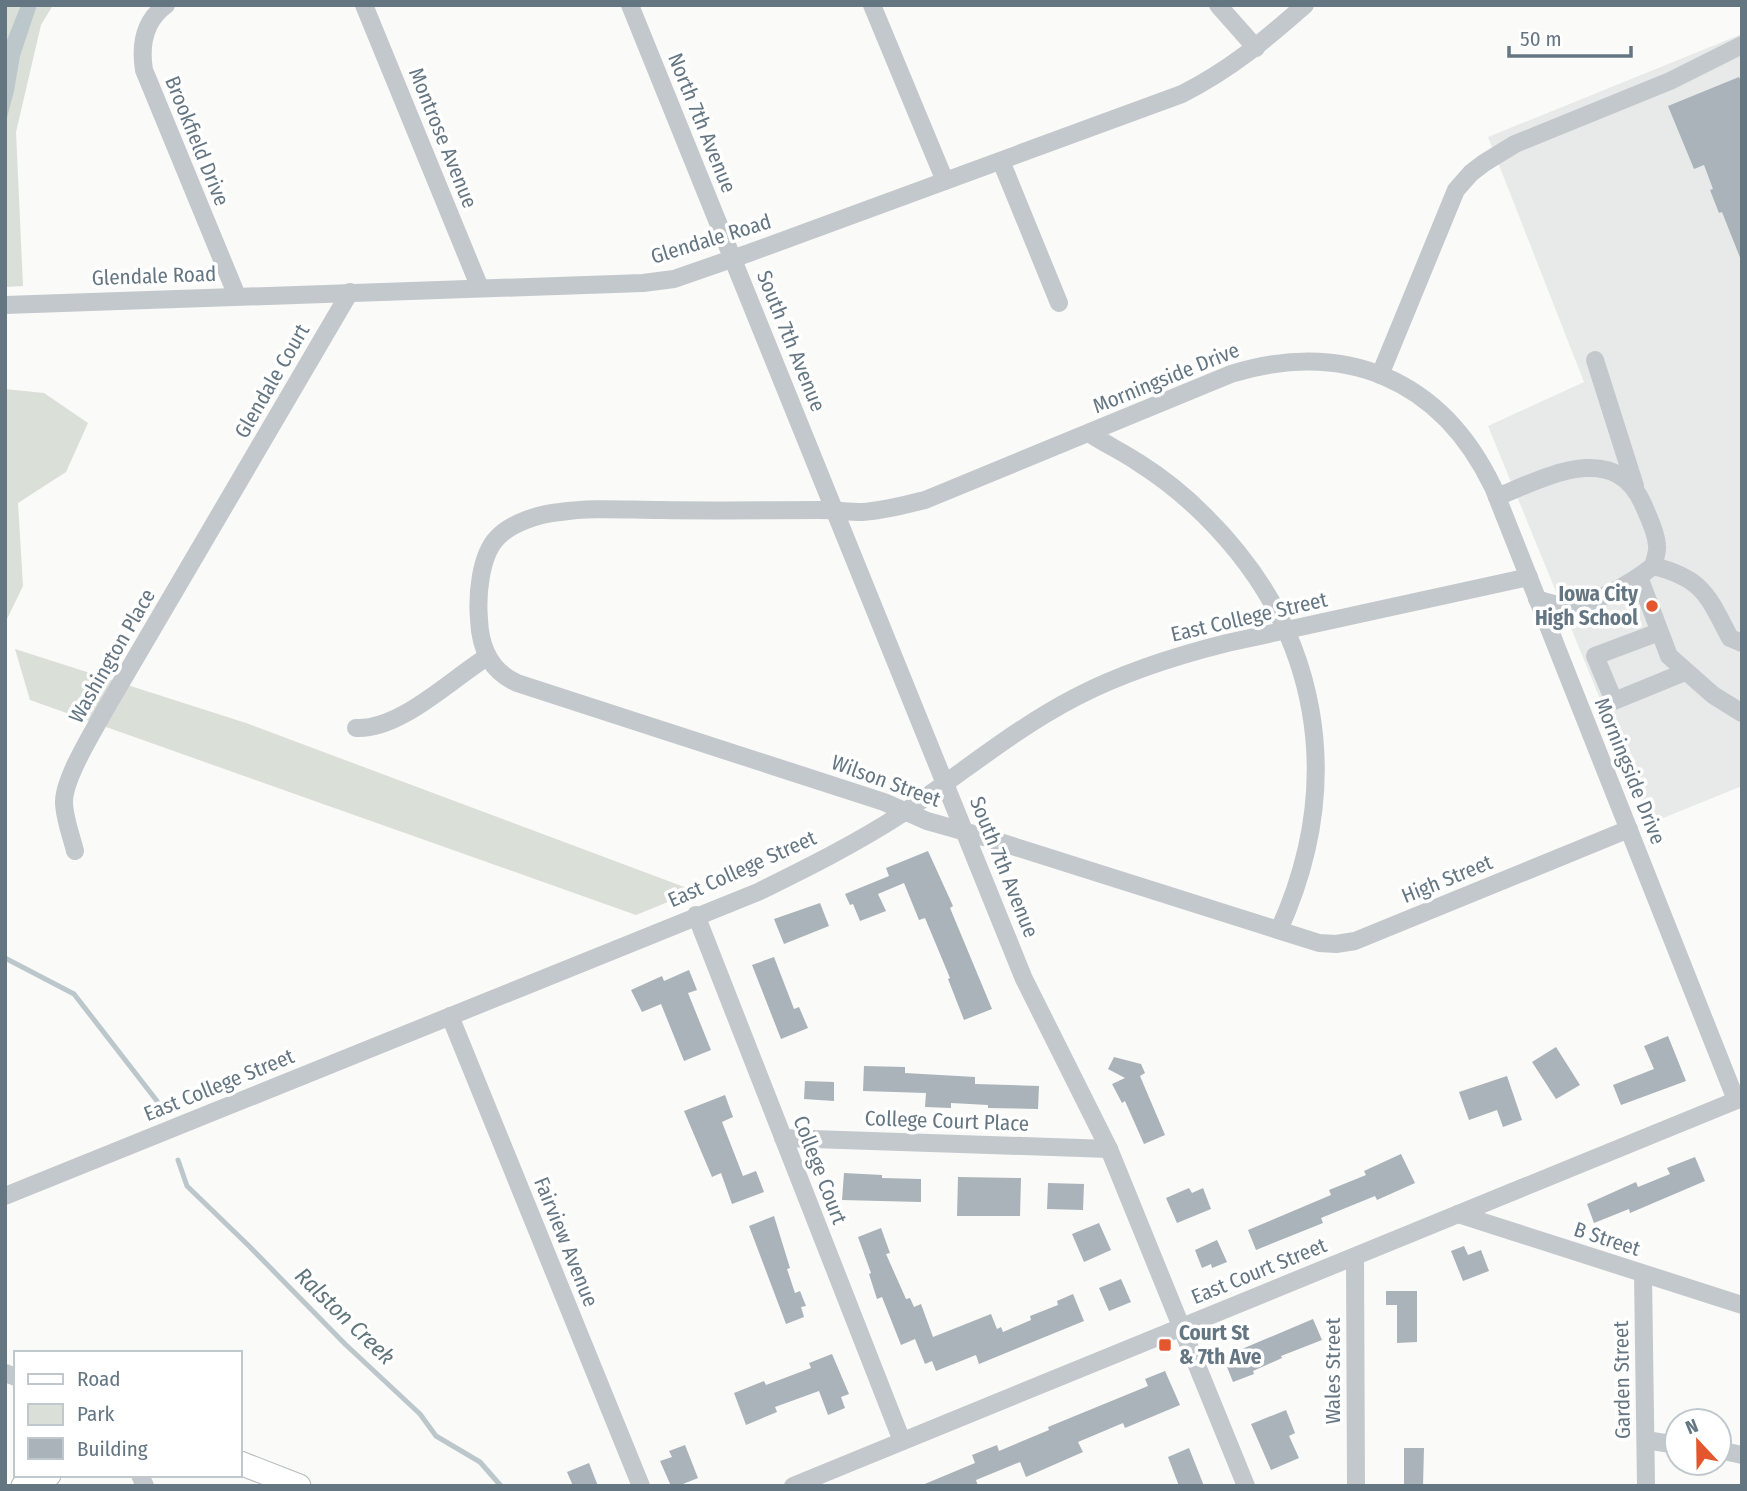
<svg xmlns="http://www.w3.org/2000/svg" width="1747" height="1491" viewBox="0 0 1747 1491" font-family="'Fira Sans Condensed',sans-serif">
	<style>
		.built { fill: #e8e9e9 }
		.green { fill: #dadfd7 }
		.water { fill: #bbc7cb }
		.lines { fill: none; stroke-linecap: round; stroke-linejoin: round }
		.stream { stroke: #bbc7cb; stroke-width: 5 }
		.building { fill: #aab3b9 }
		.major-casing { stroke: #b5babe; stroke-width: 25 }
		.minor { stroke: #c3c8cc; stroke-width: 18 }
		.major { stroke: #fff; stroke-width: 23 }
		.poi-dot { fill: #e4572e; stroke: #fff; stroke-width: 2.5 }
		.labels { text-anchor: middle; dominant-baseline: central; stroke-width: 7; stroke-linejoin: round; paint-order: stroke }
		.street-label { font-size: 21px; fill: #657683; stroke: #fff }
		.poi-label { font-size: 21px; font-weight: bold; fill: #657683; stroke: #fff; text-anchor: end }
		.water-label { font-size: 23px; font-style: italic; fill: #60757c; stroke: #fff }
	</style>
	<rect width="100%" height="100%" fill="#fafaf8"/>
	<path class="built" d="M1742 34V786L1651 823 1488 426 1584 382 1488 137Z"/>
	<g class="green">
		<path d="M5 5H53L41 25 16 132 23 286 5 287Z"/>
		<path d="M5 389 44 393 88 423 66 472 18 503 23 586 5 623Z"/>
		<path d="M15 649 246 723 695 891 636 915 30 700Z"/>
	</g>
	<path class="water" d="M21 5H37L20 56 14 91 5 125V45Z"/>
	<g class="lines">
		<g class="stream">
			<path d="M5 958 74 994 157 1101"/>
			<path d="M178 1160 187 1186 249 1246 345 1344 420 1414 436 1436 480 1462 501 1486"/>
		</g>
	</g>
	<g class="building">
		<path d="M1739 77 1742 84 1741 260 1722 212 1719 213 1710 190 1713 189 1704 165 1694 169 1668 106Z"/>
		<path d="M928 851 953 906 950 908 992 1009 964 1020 948 979 950 978 925 918 919 920 904 883 878 894 886 911 860 921 853 904 850 905 845 894 889 876 886 868Z"/>
		<path d="M820 903 829 926 784 944 774 919Z"/>
		<path d="M774 957 794 1009 799 1007 808 1028 781 1039 752 965Z"/>
		<path d="M689 970 697 990 688 993 711 1050 684 1061 661 1004 642 1012 631 990 662 976 664 981Z"/>
		<path d="M1668 1036 1686 1081 1621 1105 1613 1085 1654 1069 1644 1046Z"/>
		<path d="M1556 1047 1580 1085 1556 1099 1532 1062Z"/>
		<path d="M1114 1057 1141 1064 1145 1073 1140 1076 1165 1135 1144 1144 1125 1101 1122 1103 1112 1084 1125 1078 1108 1069Z"/>
		<path d="M864 1066 905 1067V1073L975 1077V1084L1039 1086 1038 1109 988 1108V1105L951 1103V1108L925 1107 926 1093 863 1091Z"/>
		<path d="M1507 1076 1522 1120 1503 1127 1497 1110 1469 1120 1459 1092Z"/>
		<path d="M805 1081 834 1082V1101L804 1099Z"/>
		<path d="M725 1095 733 1117 722 1122 743 1176 756 1171 764 1192 732 1204 721 1173 712 1177 684 1111Z"/>
		<path d="M1401 1154 1415 1183 1377 1200 1375 1196 1321 1218 1323 1223 1256 1250 1248 1230 1331 1195 1329 1190 1366 1175 1364 1171Z"/>
		<path d="M1695 1157 1705 1181 1630 1213 1629 1209 1594 1223 1587 1204 1636 1182 1638 1187 1670 1174 1667 1168Z"/>
		<path d="M844 1173 882 1175V1178L921 1179V1202L842 1200Z"/>
		<path d="M958 1177 1021 1178 1020 1216H957Z"/>
		<path d="M1048 1183 1084 1184 1083 1210 1047 1209Z"/>
		<path d="M1189 1188 1192 1193 1203 1188 1211 1209 1177 1223 1166 1198Z"/>
		<path d="M774 1216 790 1268 787 1269 795 1293 800 1291 806 1306 801 1307 804 1317 786 1324 749 1226Z"/>
		<path d="M1099 1223 1111 1250 1084 1262 1072 1234Z"/>
		<path d="M881 1228 890 1253 886 1254 906 1299 910 1298 914 1307 921 1304 933 1337 991 1314 997 1329 1001 1327 1003 1332 1031 1320 1030 1316 1058 1305 1057 1301 1073 1294 1084 1321 979 1364 976 1355 936 1371 932 1361 925 1364 915 1339 901 1345 882 1297 877 1299 869 1274 871 1273 858 1237Z"/>
		<path d="M1217 1240 1227 1262 1212 1268 1211 1264 1202 1268 1195 1250Z"/>
		<path d="M1464 1246 1468 1255 1481 1250 1489 1271 1463 1281 1451 1251Z"/>
		<path d="M1121 1279 1131 1302 1109 1311 1099 1288Z"/>
		<path d="M1386 1291H1417V1342L1397 1343V1305H1386Z"/>
		<path d="M1313 1319 1322 1340 1281 1356 1282 1358 1253 1371 1254 1374 1233 1382 1223 1357Z"/>
		<path d="M832 1354 849 1394 841 1397 845 1408 828 1415 819 1391 775 1407 777 1412 746 1425 734 1393 764 1381 766 1385 811 1368 809 1363Z"/>
		<path d="M1165 1371 1180 1405 1125 1428 1123 1423 1078 1442 1083 1452 1026 1477 1020 1462 976 1480 978 1486H920L975 1463 972 1455 997 1445 999 1451 1049 1430 1048 1427 1148 1386 1145 1379Z"/>
		<path d="M1286 1410 1295 1433 1289 1436 1299 1458 1271 1470 1251 1424Z"/>
		<path d="M685 1445 698 1478 678 1486H671L660 1461 672 1457 669 1451Z"/>
		<path d="M1189 1448 1204 1486H1179L1168 1457Z"/>
		<path d="M1404 1448H1424L1423 1486H1404Z"/>
		<path d="M589 1463 598 1486H573L567 1472Z"/>
	</g>
	<g class="lines">
		<defs>
			<g id="major">
				<path d="M240 1463 299 1486"/>
				<path d="M23 1486 49 1475"/>
			</g>
		</defs>
		<use href="#major" class="major-casing"/>
		<g class="minor">
			<path d="M166 5C144 21 140 45 144 70L237 296"/>
			<path d="M364 5 480 288"/>
			<path d="M630 5 1024 979 1109 1149 1246 1486"/>
			<path d="M872 5 945 181"/>
			<path d="M1218 5 1256 48"/>
			<path d="M1001 161 1059 303"/>
			<path d="M5 305 643 283 674 279 749 253 1182 94C1231 69 1264 41 1305 5"/>
			<path d="M1595 360 1635 486"/>
			<path d="M1380 375 1456 190 1471 173 1484 163 1515 144 1670 81 1742 45"/>
			<path d="M1089 433C1105 444 1123 452 1139 463 1163 478 1185 496 1205 516 1321 631 1346 782 1279 930"/>
			<path d="M1497 497C1544 478 1614 439 1643 504 1648 516 1656 531 1657 545 1658 551 1655 559 1653 566 1633 582 1596 604 1570 606 1558 606 1548 603 1537 599"/>
			<path d="M1653 566C1703 578 1708 596 1730 638L1742 643"/>
			<path d="M1639 577 1669 656 1713 695 1742 713"/>
			<path d="M1659 632 1595 656 1614 701 1685 672"/>
			<path d="M356 728C400 730 450 680 487 657"/>
			<path d="M1629 829 1355 941 1336 944 1319 943 984 837 927 821 884 802 517 683C490 671 480 647 479 619 477 596 480 556 497 538 512 522 540 514 560 512 593 507 627 510 661 510 714 511 767 510 820 510 834 510 848 512 862 512 883 511 904 505 925 500L1231 374C1345 339 1441 379 1493 487L1736 1100"/>
			<path d="M75 851C71 835 64 817 64 802 64 778 93 732 105 710L350 292"/>
			<path d="M696 915 902 1441"/>
			<path d="M450 1016 641 1486"/>
			<path d="M783 1138 1109 1149"/>
			<path d="M5 1196 758 892C807 868 857 843 903 813 961 774 1014 729 1076 697 1124 672 1175 656 1227 643L1529 577"/>
			<path d="M1458 1214 1742 1305"/>
			<path d="M1355 1257 1356 1486"/>
			<path d="M1643 1274 1646 1486"/>
			<path d="M5 1373 16 1377"/>
			<path d="M1646 1440 1677 1445"/>
			<path d="M1719 1450 1742 1455"/>
			<path d="M140 1475 145 1486"/>
			<path d="M793 1486 1742 1098"/>
		</g>
		<use href="#major" class="major"/>
	</g>
	<g class="poi-dot">
		<circle cx="1652" cy="606" r="7"/>
		<rect x="1158" y="1338" width="14" height="14" rx="3.5"/>
	</g>
	<g class="labels">
		<g class="street-label">
			<text transform="translate(702 123) rotate(68)">North 7th Avenue</text>
			<text transform="translate(443 138) rotate(68)">Montrose Avenue</text>
			<text transform="translate(197 141) rotate(68)">Brookfield Drive</text>
			<text transform="translate(711 239) rotate(-17)">Glendale Road</text>
			<text transform="translate(154 276) rotate(-2)">Glendale Road</text>
			<text transform="translate(791 341) rotate(68)">South 7th Avenue</text>
			<text transform="translate(1166 378) rotate(-22)">Morningside Drive</text>
			<text transform="translate(272 381) rotate(-60)">Glendale Court</text>
			<text transform="translate(1249 617) rotate(-13)">East College Street</text>
			<text transform="translate(112 656) rotate(-60)">Washington Place</text>
			<text transform="translate(1630 771) rotate(68)">Morningside Drive</text>
			<text transform="translate(886 781) rotate(20)">Wilson Street</text>
			<text transform="translate(1004 867) rotate(68)">South 7th Avenue</text>
			<text transform="translate(742 869) rotate(-24)">East College Street</text>
			<text transform="translate(1447 879) rotate(-22)">High Street</text>
			<text transform="translate(219 1085) rotate(-22)">East College Street</text>
			<text transform="translate(947 1121) rotate(2)">College Court Place</text>
			<text transform="translate(820 1170) rotate(69)">College Court</text>
			<text transform="translate(1607 1239) rotate(18)">B Street</text>
			<text transform="translate(566 1242) rotate(68)">Fairview Avenue</text>
			<text transform="translate(1259 1271) rotate(-22)">East Court Street</text>
			<text transform="translate(1333 1371) rotate(-90)">Wales Street</text>
			<text transform="translate(1622 1380) rotate(-91)">Garden Street</text>
		</g>
		<g class="poi-label">
			<text x="1638" y="594">Iowa City<tspan x="1638" dy="24">High School</tspan></text>
			<text x="1179" y="1333" text-anchor="start">Court St<tspan x="1179" dy="24">&amp; 7th Ave</tspan></text>
		</g>
		<g class="water-label">
			<text transform="translate(345 1316) rotate(44)">Ralston Creek</text>
		</g>
	</g>
	<rect width="1747" height="1491" fill="none" stroke="#657683" stroke-width="14"/>
	<rect x="14" y="1351" width="228" height="126" fill="#ffffff" stroke="#c1c8cd" stroke-width="2"/>
	<rect x="28" y="1374" width="35" height="10" fill="#ffffff" stroke="#c1c8cd" stroke-width="2"/>
	<text x="77" y="1386" font-size="21" fill="#657683">Road</text>
	<rect x="28" y="1404" width="35" height="21" fill="#dadfd7" stroke="#c1c8cd" stroke-width="2"/>
	<text x="77" y="1421" font-size="21" fill="#657683">Park</text>
	<rect x="28" y="1438" width="35" height="21" fill="#aab3b9" stroke="#c1c8cd" stroke-width="2"/>
	<text x="77" y="1456" font-size="21" fill="#657683">Building</text>
	<g transform="translate(1698 1442) rotate(338)"><circle r="33" fill="#ffffff" stroke="#c1c8cd" stroke-width="2"/>
	<path d="M0-5L12 26L0 18L-12 26Z" fill="#e4572e"/>
	<text y="-10" font-size="19" font-weight="bold" text-anchor="middle" fill="#657683">N</text>
	</g>
	<path d="M1509 46v10h122v-10" fill="none" stroke="#657683" stroke-width="3.5"/>
	<text x="1520" y="46" font-size="21" fill="#657683" stroke="#ffffff" stroke-width="5" paint-order="stroke">50 m</text>
</svg>
